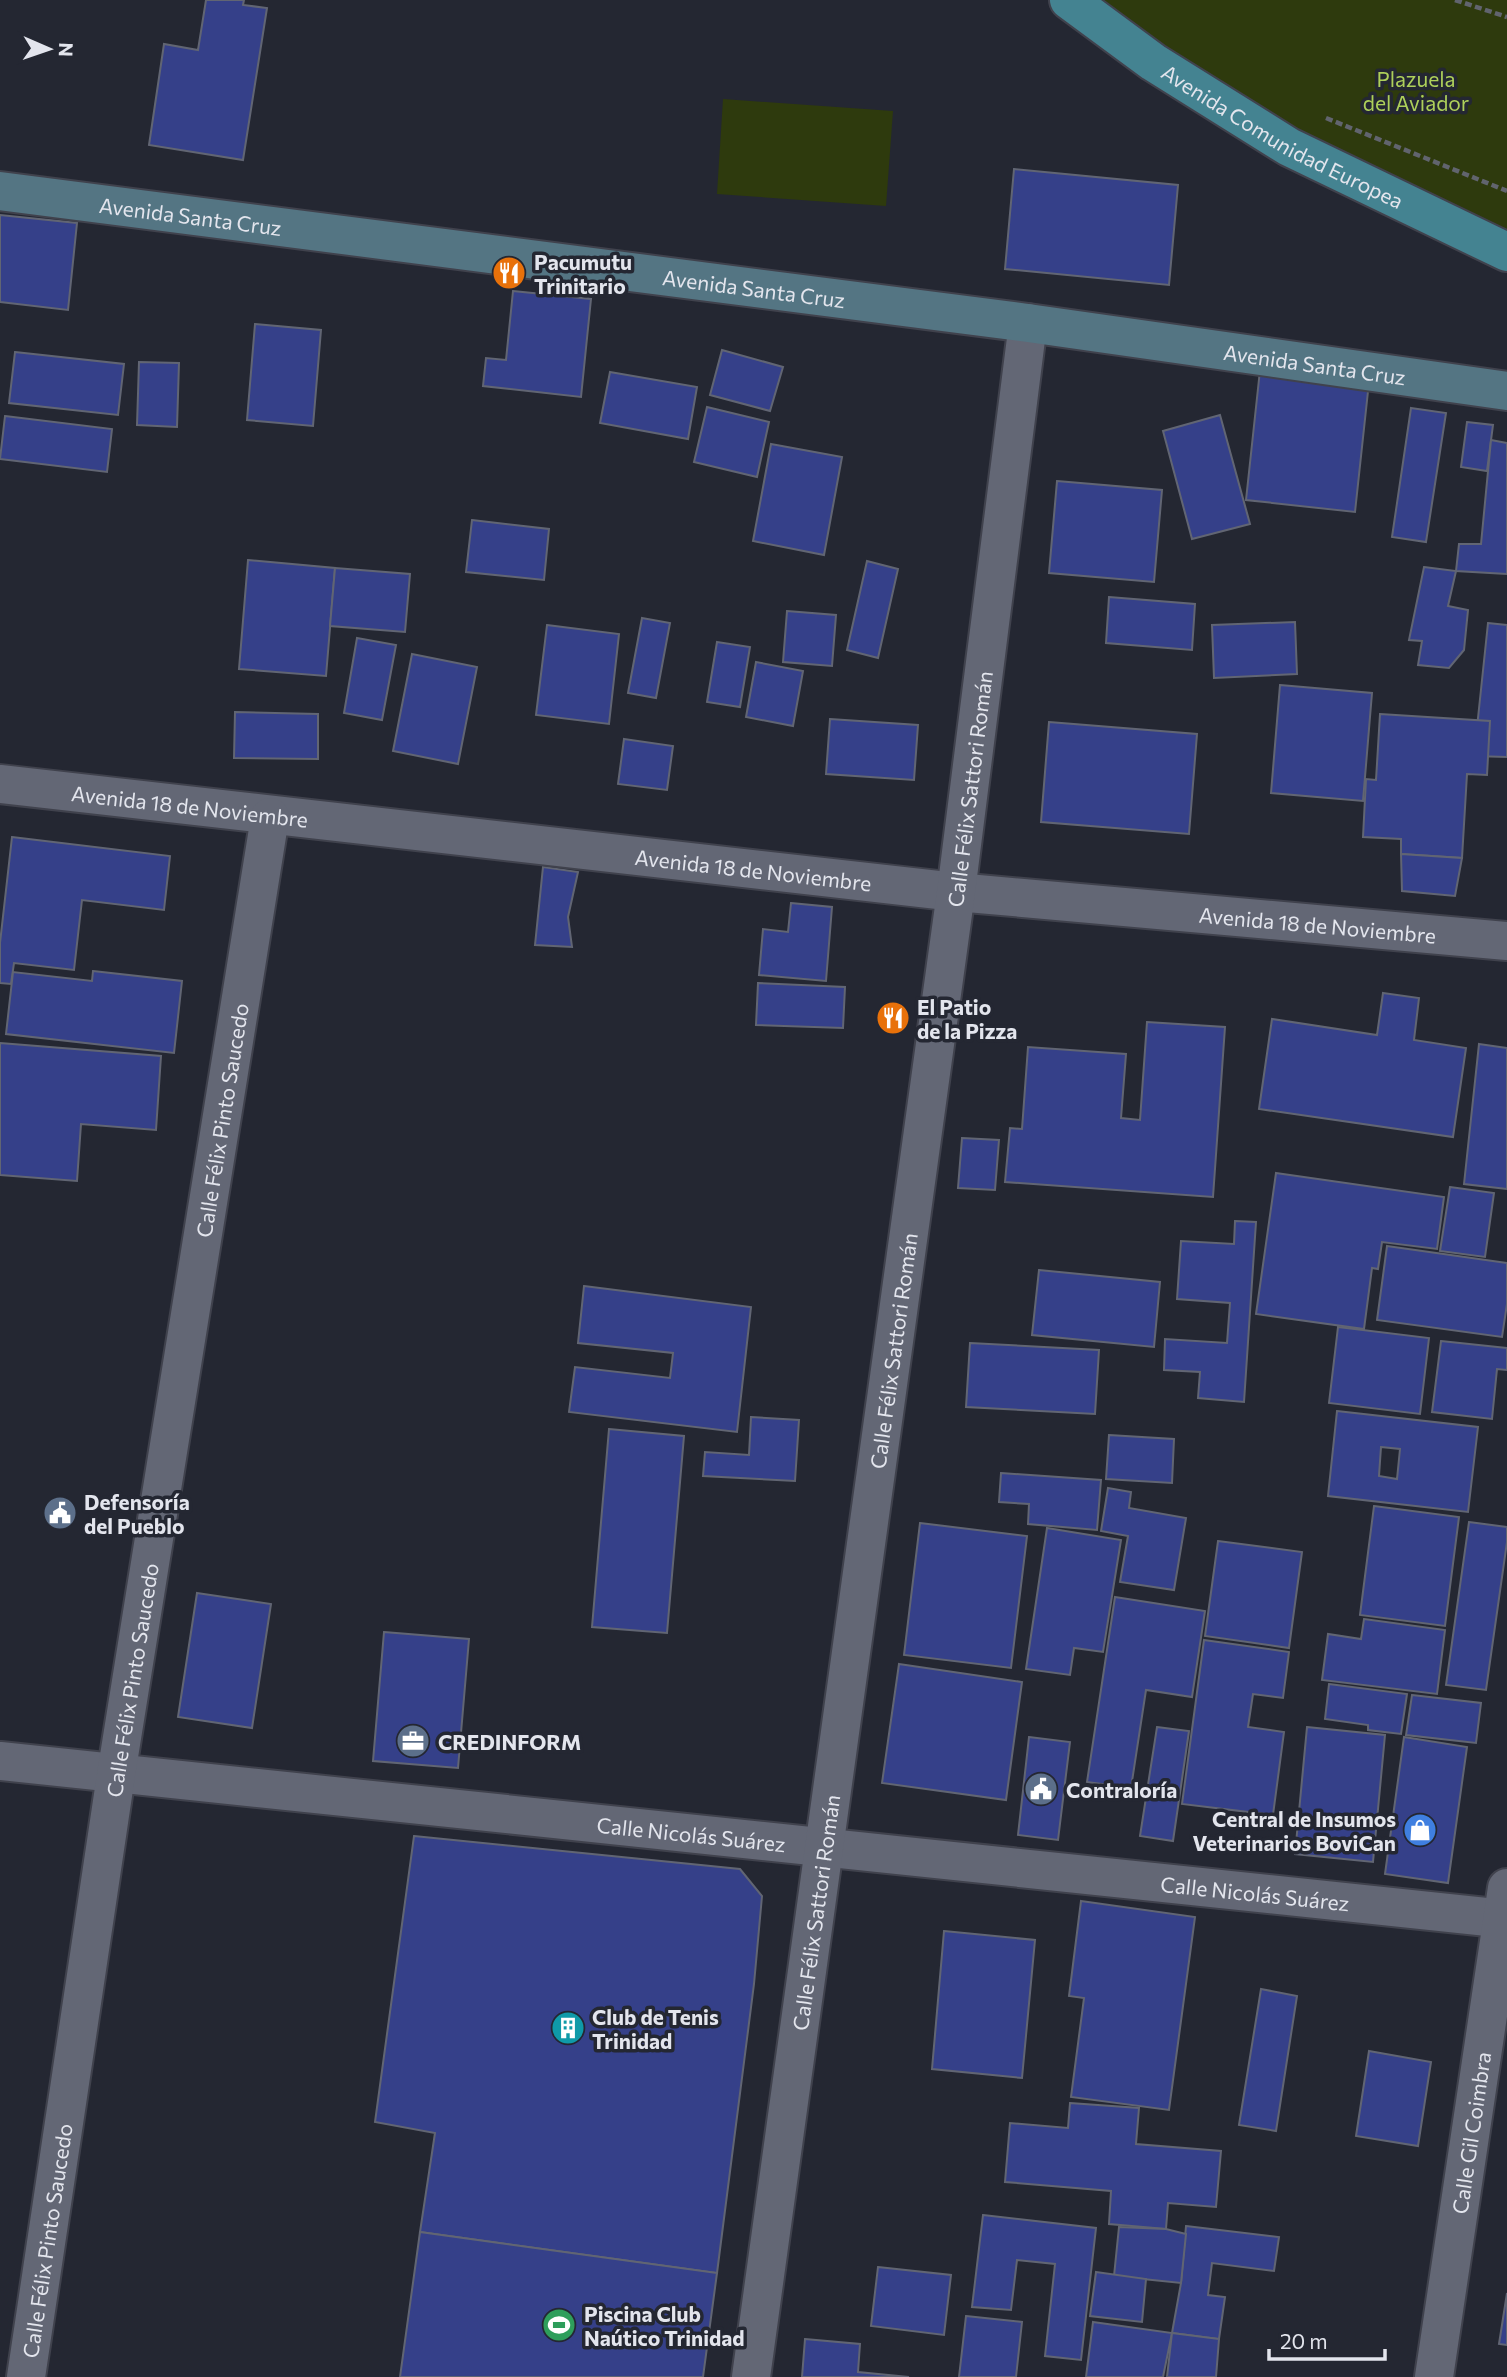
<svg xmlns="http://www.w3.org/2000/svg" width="1507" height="2377" viewBox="0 0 1507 2377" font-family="Commissioner,sans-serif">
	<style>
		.green { fill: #2e3a0d }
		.building { fill: #354089; stroke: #616573; stroke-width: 2; fill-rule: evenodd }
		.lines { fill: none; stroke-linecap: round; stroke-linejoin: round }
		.minor-casing { stroke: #40424d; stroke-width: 42 }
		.tertiary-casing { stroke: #40424d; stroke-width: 42 }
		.secondary-casing { stroke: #40424d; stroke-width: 42 }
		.primary-casing { stroke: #40424d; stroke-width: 42 }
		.path { stroke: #61646e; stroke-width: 4.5; stroke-dasharray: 7 3.5; stroke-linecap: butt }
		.minor { stroke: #636775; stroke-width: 38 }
		.tertiary { stroke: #636775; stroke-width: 38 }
		.secondary { stroke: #547583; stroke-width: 38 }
		.primary { stroke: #448391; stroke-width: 38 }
		.labels { text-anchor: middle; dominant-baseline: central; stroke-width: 7; stroke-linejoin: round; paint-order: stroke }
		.park-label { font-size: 21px; fill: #aed05a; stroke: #242732 }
		.street-label { font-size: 21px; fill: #e3e5ed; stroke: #242732 }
		.poi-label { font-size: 21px; font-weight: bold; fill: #e3e5ed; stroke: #242732; text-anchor: start }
	</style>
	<rect width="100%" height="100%" fill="#242732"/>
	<g class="green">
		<path d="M1099 0H1507V233L1289 128 1161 49Z"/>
		<path d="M723 99 893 111 886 206 717 194Z"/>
	</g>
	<g class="building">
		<path d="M206 0H244L243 5 267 8 243 160 149 145 164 44 198 50Z"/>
		<path d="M1014 169 1178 185 1169 285 1005 269Z"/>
		<path d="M0 215 77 223 68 310 0 302Z"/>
		<path d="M513 291 591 299 581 397 483 386 486 358 506 360Z"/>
		<path d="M255 324 321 330 313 426 247 420Z"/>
		<path d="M722 350 783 367 770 411 710 395Z"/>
		<path d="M15 352 124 364 118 415 9 403Z"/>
		<path d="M139 362 179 363 177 427 137 425Z"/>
		<path d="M1260 370 1369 382 1355 512 1246 500Z"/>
		<path d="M610 372 697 387 688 439 600 423Z"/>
		<path d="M707 407 769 422 757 477 694 462Z"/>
		<path d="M1411 408 1446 413 1426 542 1392 537Z"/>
		<path d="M1220 415 1250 524 1192 539 1163 431Z"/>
		<path d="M5 416 112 429 107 472 0 459Z"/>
		<path d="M1467 422 1493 425 1487 471 1461 467Z"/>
		<path d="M1491 440 1507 443V574L1456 571 1459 544H1481Z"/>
		<path d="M771 444 842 457 824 555 753 541Z"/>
		<path d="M1057 481 1162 490 1154 582 1049 573Z"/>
		<path d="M472 520 549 529 544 580 466 572Z"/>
		<path d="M248 560 335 568 326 676 239 669Z"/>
		<path d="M867 561 898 569 878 658 847 650Z"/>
		<path d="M1424 567 1456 571 1448 606 1468 610 1464 650 1449 668 1418 665 1422 641 1409 640Z"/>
		<path d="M335 568 410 574 405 632 330 626Z"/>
		<path d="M1109 597 1195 604 1192 650 1106 643Z"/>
		<path d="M787 611 836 615 832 666 783 662Z"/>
		<path d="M642 618 670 623 656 698 628 693Z"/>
		<path d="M1295 622 1297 674 1214 678 1212 625Z"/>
		<path d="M1488 623 1507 625V757L1474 756Z"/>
		<path d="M547 625 619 634 609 724 536 715Z"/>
		<path d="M357 638 396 645 382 720 344 713Z"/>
		<path d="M717 642 750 647 740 707 707 702Z"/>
		<path d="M412 654 477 667 458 764 393 751Z"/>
		<path d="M756 662 803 671 793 726 746 717Z"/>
		<path d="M1280 685 1372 693 1363 801 1271 793Z"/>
		<path d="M235 712 318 714V759L234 758Z"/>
		<path d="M1380 714 1490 721 1487 775 1467 774 1462 858 1401 854V839L1363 837 1366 779 1376 780Z"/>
		<path d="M830 719 918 725 914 780 826 774Z"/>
		<path d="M1049 722 1197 734 1189 834 1041 822Z"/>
		<path d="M624 739 673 746 667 790 618 784Z"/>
		<path d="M12 837 170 856 164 910 82 900 74 970 14 963 11 984 0 983V943Z"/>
		<path d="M1401 854 1462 858 1455 896 1402 891Z"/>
		<path d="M543 867 578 872 568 917 572 947 535 945Z"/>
		<path d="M791 903 832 907 826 981 759 975 763 929 788 932Z"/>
		<path d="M93 971 182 981 174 1053 6 1034 13 972 92 981Z"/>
		<path d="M758 983 845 987 843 1028 756 1025Z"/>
		<path d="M1383 993 1419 998 1414 1040 1466 1048 1453 1137 1259 1109 1272 1019 1377 1035Z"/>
		<path d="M1147 1022 1225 1027 1213 1197 1005 1182 1010 1128 1022 1129 1028 1047 1126 1054 1121 1118 1140 1120Z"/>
		<path d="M0 1043 161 1056 156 1130 81 1124 77 1181 0 1175Z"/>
		<path d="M1479 1044 1507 1048V1189L1464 1184Z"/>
		<path d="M962 1138 999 1140 995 1190 958 1188Z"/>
		<path d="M1276 1173 1444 1197 1437 1249 1382 1242 1378 1269 1372 1268 1364 1329 1256 1314Z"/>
		<path d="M1450 1187 1494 1193 1485 1257 1440 1251Z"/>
		<path d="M1235 1221 1256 1222 1244 1402 1198 1398 1200 1372 1164 1370 1165 1339 1227 1343 1230 1303 1177 1299 1181 1241 1234 1244Z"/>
		<path d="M1387 1246 1507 1263V1304L1502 1337 1377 1320Z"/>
		<path d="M1039 1270 1160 1282 1154 1347 1032 1335Z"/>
		<path d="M584 1286 751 1307 737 1432 569 1412 575 1367 670 1378 673 1353 578 1343Z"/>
		<path d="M1338 1327 1429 1338 1420 1414 1329 1403Z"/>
		<path d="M1441 1341 1507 1348V1370L1497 1369 1492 1419 1432 1412Z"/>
		<path d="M970 1343 1099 1350 1095 1414 966 1407Z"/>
		<path d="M1337 1411 1478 1427 1468 1512 1328 1496ZM1381 1447 1400 1449 1397 1479 1379 1476Z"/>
		<path d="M751 1417 799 1420 795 1481 703 1476 705 1452 749 1455Z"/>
		<path d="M609 1429 684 1436 667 1633 592 1627Z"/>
		<path d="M1109 1435 1174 1439 1172 1483 1106 1479Z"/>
		<path d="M1001 1473 1101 1480 1097 1530 1028 1524 1029 1504 999 1502Z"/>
		<path d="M1108 1488 1131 1492 1129 1508 1186 1518 1174 1590 1120 1582 1128 1536 1101 1531Z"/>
		<path d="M1374 1506 1459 1517 1445 1626 1360 1615Z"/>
		<path d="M1469 1522 1507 1527V1542L1486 1690 1446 1685Z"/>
		<path d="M920 1523 1027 1536 1011 1668 904 1655Z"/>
		<path d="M1047 1528 1121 1540 1103 1652 1074 1648 1070 1675 1026 1669Z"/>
		<path d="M1218 1541 1302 1552 1289 1648 1205 1636Z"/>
		<path d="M197 1593 271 1604 252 1728 178 1717Z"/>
		<path d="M1115 1597 1205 1611 1192 1697 1146 1690 1131 1788 1087 1782Z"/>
		<path d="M1364 1619 1445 1630 1437 1694 1322 1680 1328 1634 1361 1639Z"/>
		<path d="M384 1632 469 1639 458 1768 373 1761Z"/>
		<path d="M1204 1640 1289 1652 1283 1698 1253 1694 1248 1727 1284 1732 1273 1815 1182 1804Z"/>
		<path d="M899 1664 1022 1682 1006 1800 882 1783Z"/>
		<path d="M1329 1684 1407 1694 1401 1734 1368 1730V1725L1325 1719Z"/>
		<path d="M1412 1695 1481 1703 1476 1743 1406 1735Z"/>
		<path d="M1157 1727 1189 1731 1173 1841 1140 1836Z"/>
		<path d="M1307 1727 1385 1735 1373 1862 1295 1854Z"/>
		<path d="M1029 1737 1070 1742 1058 1840 1018 1835Z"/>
		<path d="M1404 1737 1467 1747 1448 1883 1385 1874Z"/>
		<path d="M414 1836 740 1869 762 1896 754 1984 717 2273 420 2232 435 2133 375 2122Z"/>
		<path d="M1081 1901 1195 1917 1169 2110 1071 2097 1084 1998 1069 1996Z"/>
		<path d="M944 1931 1035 1940 1022 2078 932 2069Z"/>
		<path d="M1261 1989 1297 1996 1276 2131 1239 2125Z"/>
		<path d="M1369 2051 1431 2062 1418 2146 1356 2136Z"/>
		<path d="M1070 2103 1139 2108 1136 2144 1221 2151 1216 2207 1168 2203 1166 2229 1109 2224 1111 2191 1005 2182 1010 2123 1068 2128Z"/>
		<path d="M983 2215 1096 2228 1081 2360 1045 2356 1055 2264 1017 2260 1011 2310 972 2307Z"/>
		<path d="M1186 2226 1279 2237 1274 2271 1212 2263 1208 2295 1225 2297 1219 2339 1172 2333 1181 2283Z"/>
		<path d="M1119 2227 1166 2229 1186 2234 1181 2283 1114 2276Z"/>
		<path d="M420 2232 717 2273 703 2377H400Z"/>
		<path d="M878 2267 951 2275 944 2335 871 2326Z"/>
		<path d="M1096 2272 1146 2279 1142 2322 1090 2316Z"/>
		<path d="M1507 2293V2345L1499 2344Z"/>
		<path d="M966 2316 1022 2322 1016 2377H959Z"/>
		<path d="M1093 2322 1172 2333 1163 2377H1086Z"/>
		<path d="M1172 2333 1219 2339 1216 2377H1167Z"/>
		<path d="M805 2339 860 2344 858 2372 909 2377H802Z"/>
	</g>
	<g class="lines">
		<defs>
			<g id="minor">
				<path id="s1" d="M0 784 956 892 1507 941"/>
				<path id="s2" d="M0 1761 1507 1919"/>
				<path id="s3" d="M26 2377 116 1775 270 817"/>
				<path id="s4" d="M751 2377 956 892 1028 323"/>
			</g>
			<g id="tertiary">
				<path id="s5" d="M1434 2377 1507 1888"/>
			</g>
			<g id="secondary">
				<path id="s6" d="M0 191 1028 323 1507 391"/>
			</g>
			<g id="primary">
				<path id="s7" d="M1069 0 1153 62 1289 147 1507 252"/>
			</g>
		</defs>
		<use href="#minor" class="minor-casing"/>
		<use href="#tertiary" class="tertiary-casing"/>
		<use href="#secondary" class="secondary-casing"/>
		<use href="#primary" class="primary-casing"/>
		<g class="path">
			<path d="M1455 0 1507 17"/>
			<path d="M1326 118 1507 191"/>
		</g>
		<use href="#minor" class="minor"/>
		<use href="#tertiary" class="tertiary"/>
		<use href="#secondary" class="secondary"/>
		<use href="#primary" class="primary"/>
	</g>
	<defs>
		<symbol id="restaurant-disc" viewBox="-11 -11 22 22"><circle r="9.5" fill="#e8710a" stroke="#242732"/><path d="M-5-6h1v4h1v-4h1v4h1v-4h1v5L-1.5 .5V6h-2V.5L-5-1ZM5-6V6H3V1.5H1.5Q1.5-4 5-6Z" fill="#fff"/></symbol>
		<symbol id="civic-disc" viewBox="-11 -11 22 22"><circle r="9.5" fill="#5c6f8a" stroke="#242732"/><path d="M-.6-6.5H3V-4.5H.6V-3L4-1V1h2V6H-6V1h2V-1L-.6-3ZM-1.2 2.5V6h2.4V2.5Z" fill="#fff"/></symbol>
		<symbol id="office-disc" viewBox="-11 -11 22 22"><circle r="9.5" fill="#5c6f8a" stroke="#242732"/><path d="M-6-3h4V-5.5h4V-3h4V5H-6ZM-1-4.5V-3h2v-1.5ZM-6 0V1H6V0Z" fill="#fff"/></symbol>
		<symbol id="shop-disc" viewBox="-11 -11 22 22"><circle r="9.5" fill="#3f7fe0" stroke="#242732"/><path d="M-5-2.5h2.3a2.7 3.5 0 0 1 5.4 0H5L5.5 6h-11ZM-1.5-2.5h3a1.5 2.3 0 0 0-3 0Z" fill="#fff"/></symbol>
		<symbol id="building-disc" viewBox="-11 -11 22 22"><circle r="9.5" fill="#0f9aa8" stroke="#242732"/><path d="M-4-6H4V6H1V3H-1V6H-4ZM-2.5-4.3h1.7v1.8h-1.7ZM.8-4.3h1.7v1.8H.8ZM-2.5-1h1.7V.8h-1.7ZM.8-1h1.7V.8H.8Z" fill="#fff"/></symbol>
		<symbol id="stadium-disc" viewBox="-11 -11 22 22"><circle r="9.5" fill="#2e9e5b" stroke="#242732"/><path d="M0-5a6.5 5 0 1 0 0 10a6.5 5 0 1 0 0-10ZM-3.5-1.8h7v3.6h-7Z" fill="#fff"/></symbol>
	</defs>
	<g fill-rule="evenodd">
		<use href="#restaurant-disc" x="490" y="254" width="38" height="38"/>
		<use href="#restaurant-disc" x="874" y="999" width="38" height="38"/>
		<use href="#civic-disc" x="41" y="1494" width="38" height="38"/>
		<use href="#office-disc" x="394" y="1722" width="38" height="38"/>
		<use href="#civic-disc" x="1022" y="1770" width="38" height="38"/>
		<use href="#shop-disc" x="1401" y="1811" width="38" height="38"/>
		<use href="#building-disc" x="549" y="2009" width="38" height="38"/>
		<use href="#stadium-disc" x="540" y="2306" width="38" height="38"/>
	</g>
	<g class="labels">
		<g class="park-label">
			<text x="1416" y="78">Plazuela<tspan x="1416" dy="24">del Aviador</tspan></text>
		</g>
		<g class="street-label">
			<text stroke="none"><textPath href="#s7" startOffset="254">Avenida Comunidad Europea</textPath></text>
			<text stroke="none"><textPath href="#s6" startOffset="192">Avenida Santa Cruz</textPath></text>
			<text stroke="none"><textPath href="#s6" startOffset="760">Avenida Santa Cruz</textPath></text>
			<text stroke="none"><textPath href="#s6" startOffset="1326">Avenida Santa Cruz</textPath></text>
			<text stroke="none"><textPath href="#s4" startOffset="1603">Calle Félix Sattori Román</textPath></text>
			<text stroke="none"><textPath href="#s1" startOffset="191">Avenida 18 de Noviembre</textPath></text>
			<text stroke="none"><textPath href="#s1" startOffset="758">Avenida 18 de Noviembre</textPath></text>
			<text stroke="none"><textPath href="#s1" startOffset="1325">Avenida 18 de Noviembre</textPath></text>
			<text stroke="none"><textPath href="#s3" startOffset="1272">Calle Félix Pinto Saucedo</textPath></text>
			<text stroke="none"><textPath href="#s4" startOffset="1036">Calle Félix Sattori Román</textPath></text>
			<text stroke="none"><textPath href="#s3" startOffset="705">Calle Félix Pinto Saucedo</textPath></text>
			<text stroke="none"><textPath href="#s2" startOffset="695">Calle Nicolás Suárez</textPath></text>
			<text stroke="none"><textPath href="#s2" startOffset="1262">Calle Nicolás Suárez</textPath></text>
			<text stroke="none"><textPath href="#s4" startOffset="469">Calle Félix Sattori Román</textPath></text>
			<text stroke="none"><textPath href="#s5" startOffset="247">Calle Gil Coimbra</textPath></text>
			<text stroke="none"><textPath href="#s3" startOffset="138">Calle Félix Pinto Saucedo</textPath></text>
		</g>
		<g class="poi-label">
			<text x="534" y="261">Pacumutu<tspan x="534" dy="24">Trinitario</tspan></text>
			<text x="917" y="1006">El Patio<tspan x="917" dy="24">de la Pizza</tspan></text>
			<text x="84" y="1501">Defensoría<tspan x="84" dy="24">del Pueblo</tspan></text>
			<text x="438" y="1741">CREDINFORM</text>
			<text x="1066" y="1789">Contraloría</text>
			<text x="1396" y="1818" text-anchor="end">Central de Insumos<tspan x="1396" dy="24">Veterinarios BoviCan</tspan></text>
			<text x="592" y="2016">Club de Tenis<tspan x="592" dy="24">Trinidad</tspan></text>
			<text x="584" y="2313">Piscina Club<tspan x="584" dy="24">Naútico Trinidad</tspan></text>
		</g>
	</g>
	<g transform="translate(49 49) rotate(92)" stroke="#242732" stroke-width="5" paint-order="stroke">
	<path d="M0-5L12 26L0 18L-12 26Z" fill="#e3e5ed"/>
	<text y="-10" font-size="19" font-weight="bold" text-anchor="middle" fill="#e3e5ed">N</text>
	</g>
	<path d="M1269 2349v10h116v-10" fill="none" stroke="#e3e5ed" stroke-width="3.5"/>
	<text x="1280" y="2349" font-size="21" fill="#e3e5ed" stroke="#242732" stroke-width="5" paint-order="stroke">20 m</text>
</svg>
